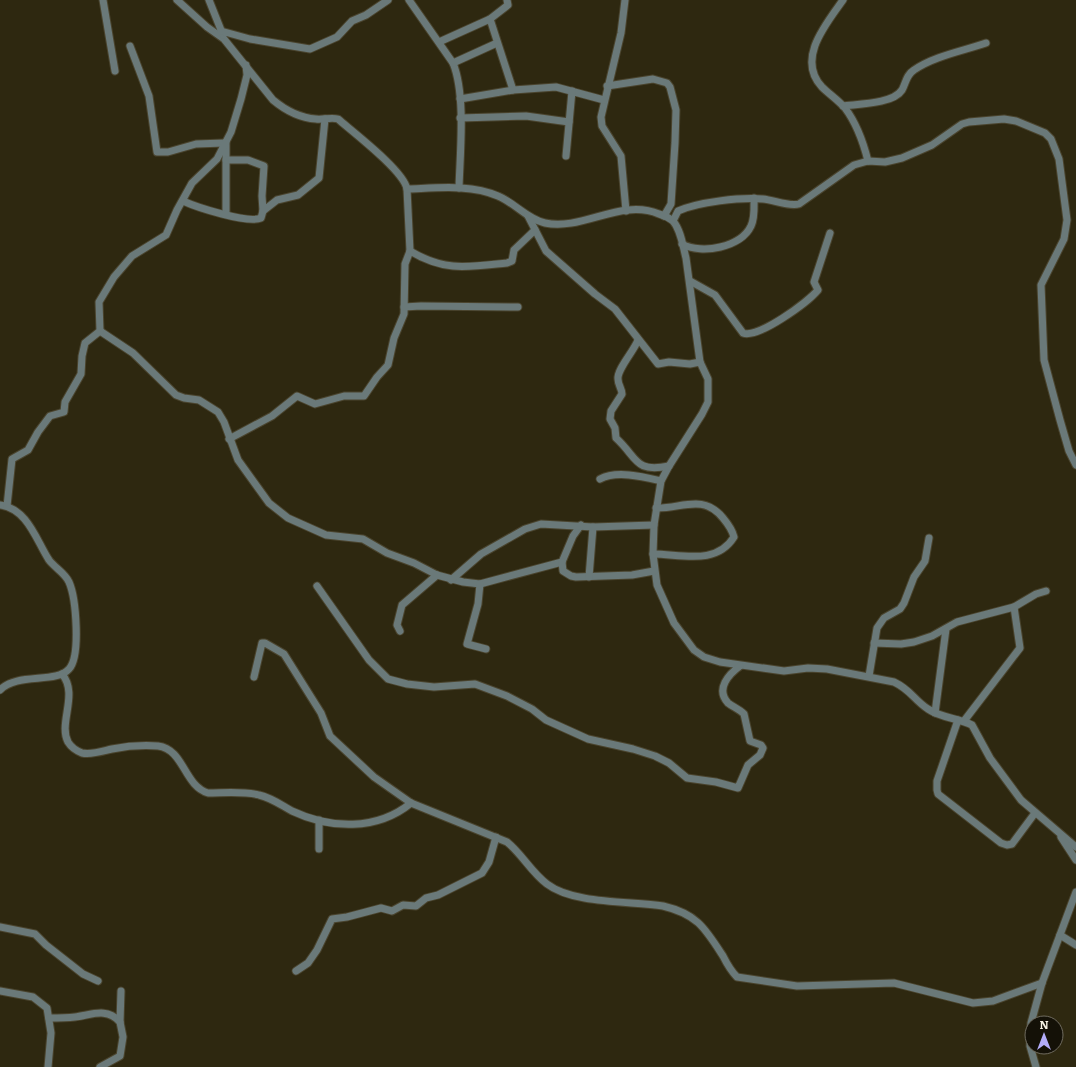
<svg xmlns="http://www.w3.org/2000/svg" width="1076" height="1067" viewBox="0 0 1076 1067" font-family="Literata,serif">
	<style>
		.lines { fill: none; stroke-linecap: round; stroke-linejoin: round }
		.minor-casing { stroke: #4a442e; stroke-width: 9 }
		.minor { stroke: #6a7979; stroke-width: 7 }
	</style>
	<rect width="100%" height="100%" fill="#2e2810"/>
	<g class="lines">
		<defs>
			<g id="minor">
				<path d="M103 0 115 71"/>
				<path d="M177 0 207 27 224 39 273 100C285 110 300 118 316 119 323 120 331 117 338 119 353 132 404 171 407 189L410 251 405 264 404 314 394 338 388 365 377 377 364 396H344L315 404 297 396 272 416 229 439"/>
				<path d="M209 0 223 35"/>
				<path d="M409 0 453 63C466 95 460 153 459 188"/>
				<path d="M625 0 621 33 601 117 602 126 621 156 626 211"/>
				<path d="M843 0C826 24 796 59 822 87 829 94 838 100 845 108 857 124 863 141 868 161"/>
				<path d="M490 19 513 90"/>
				<path d="M221 31 250 39 310 49 337 37 352 21 366 15 388 0"/>
				<path d="M439 42 490 19 508 5 507 0"/>
				<path d="M130 46 149 96 157 152H168L196 144 224 143"/>
				<path d="M453 63 497 43"/>
				<path d="M607 86 653 79 667 83 670 87 676 110 675 143 671 204 664 216"/>
				<path d="M460 99 513 90 556 87 604 100"/>
				<path d="M843 106C858 104 893 104 902 90 906 83 906 75 914 70 934 56 963 51 986 43"/>
				<path d="M460 118 526 116 569 122"/>
				<path d="M226 143V214"/>
				<path d="M566 156 572 91"/>
				<path d="M407 189C437 188 471 184 498 196 515 203 527 219 545 223 583 231 621 198 659 214 663 215 669 218 673 221 681 230 683 247 686 258L700 362 708 379V402L702 414 669 466 661 481 654 525 653 554 657 585 674 623 694 650 704 657 720 662 784 671 808 668 827 669 894 682C911 690 914 700 928 709 941 718 958 718 972 725L990 758 1021 800 1076 847"/>
				<path d="M183 201C196 207 248 224 261 218L263 211 262 196 264 166 248 160H226"/>
				<path d="M263 211 277 200 298 195 319 178 325 119"/>
				<path d="M528 216 546 251 595 294 615 309 658 364 669 362 690 364 700 362"/>
				<path d="M673 221 678 211C698 202 741 197 763 199 774 200 789 207 799 204L854 165 868 161 885 162 902 158 932 145 962 124 969 122 1004 119 1016 121 1045 133 1051 139 1059 159 1067 220 1064 239 1041 285 1044 360 1060 420 1069 451 1076 465"/>
				<path d="M682 244C702 255 741 247 751 226 755 218 754 207 754 198"/>
				<path d="M410 251C445 272 468 267 507 263L512 261 514 250 535 230"/>
				<path d="M690 281 715 295 743 333C758 339 808 302 818 290L814 282 830 233"/>
				<path d="M404 307 421 306 518 307"/>
				<path d="M100 331 133 353 176 395 184 398 199 400 218 412 224 422 238 460 269 503 288 518 326 535 363 539 387 553 414 563 437 575 463 582 480 584 562 562 573 536 581 525"/>
				<path d="M638 340C634 351 617 369 618 379 618 385 622 389 622 394L611 411 610 419 615 428 616 438C638 458 634 473 669 466"/>
				<path d="M600 479C617 470 644 477 661 481"/>
				<path d="M0 505C28 509 36 540 49 560 55 568 65 573 69 582 76 598 81 656 69 669 56 684 17 672 0 690"/>
				<path d="M7 506 12 459 28 450 38 432 50 416 64 412 65 402 81 374 82 356 85 343 100 331 99 302 114 277 132 256 166 235 177 210 192 183 217 159 231 132 241 99 247 75 246 65"/>
				<path d="M653 554C681 554 716 566 734 537 732 529 728 524 723 518 703 493 681 509 656 508"/>
				<path d="M562 562 563 571 571 576 576 577 632 575 654 571"/>
				<path d="M589 577 593 527"/>
				<path d="M451 580 481 554 525 529 541 524 593 527 654 525"/>
				<path d="M480 584 478 604 467 644 486 649"/>
				<path d="M317 586 369 660 388 679 407 684 434 687 475 684 507 696 532 709 546 720 588 739 633 749 655 756 669 763 687 778 716 782 738 788 748 765 760 755 763 748 761 745 750 741 744 714C739 709 733 707 728 703 715 689 729 674 740 666"/>
				<path d="M400 631 397 625 402 605 437 575"/>
				<path d="M874 643 901 644 914 642 932 636 957 622 1014 607 1036 594 1046 591"/>
				<path d="M62 674C79 694 58 723 68 742 71 747 77 751 82 753 92 755 103 751 112 749 127 746 143 745 158 746 184 749 184 786 208 793 223 793 245 791 259 795 272 798 281 805 292 811 330 829 377 831 411 803"/>
				<path d="M869 676 877 628 884 618 900 609 904 603 914 577 925 561 929 538"/>
				<path d="M254 677 262 643H265L284 654 321 713 330 736 374 777 411 803 507 842C522 854 531 872 547 884 573 904 629 901 663 906 697 914 705 928 723 956 727 964 731 971 737 977L797 986 894 983 973 1003 993 1001 1042 983"/>
				<path d="M935 713 946 629"/>
				<path d="M958 720 937 781V790L938 794 1001 843 1007 845 1012 844 1035 813"/>
				<path d="M964 721 1020 648 1014 607"/>
				<path d="M319 820V849"/>
				<path d="M1061 837 1076 860"/>
				<path d="M0 927 35 934 46 945 83 974 98 981"/>
				<path d="M1060 935 1076 945"/>
				<path d="M296 971 308 963 317 950 332 919 347 917 381 908 392 911 403 905 416 906 426 898 438 895 482 873 489 862 496 837"/>
				<path d="M0 991 33 997 47 1008 51 1033 48 1067"/>
				<path d="M49 1018C57 1018 66 1018 75 1017 91 1015 107 1007 120 1022"/>
				<path d="M100 1067 120 1056 123 1037 120 1022 121 991"/>
				<path d="M1036 1067 1030 1046 1031 1023 1042 983 1076 892"/>
			</g>
		</defs>
		<use href="#minor" class="minor-casing"/>
		<use href="#minor" class="minor"/>
	</g>
	<g transform="translate(1044 1035)"><circle r="19" fill="#141107" stroke="#6f6b5f"/>
	<path d="M0-3L7 15L0 10L-7 15Z" fill="#b3adf9"/>
	<text y="-6" font-size="11" font-weight="bold" text-anchor="middle" fill="#f7f3e4">N</text>
	</g>
</svg>
